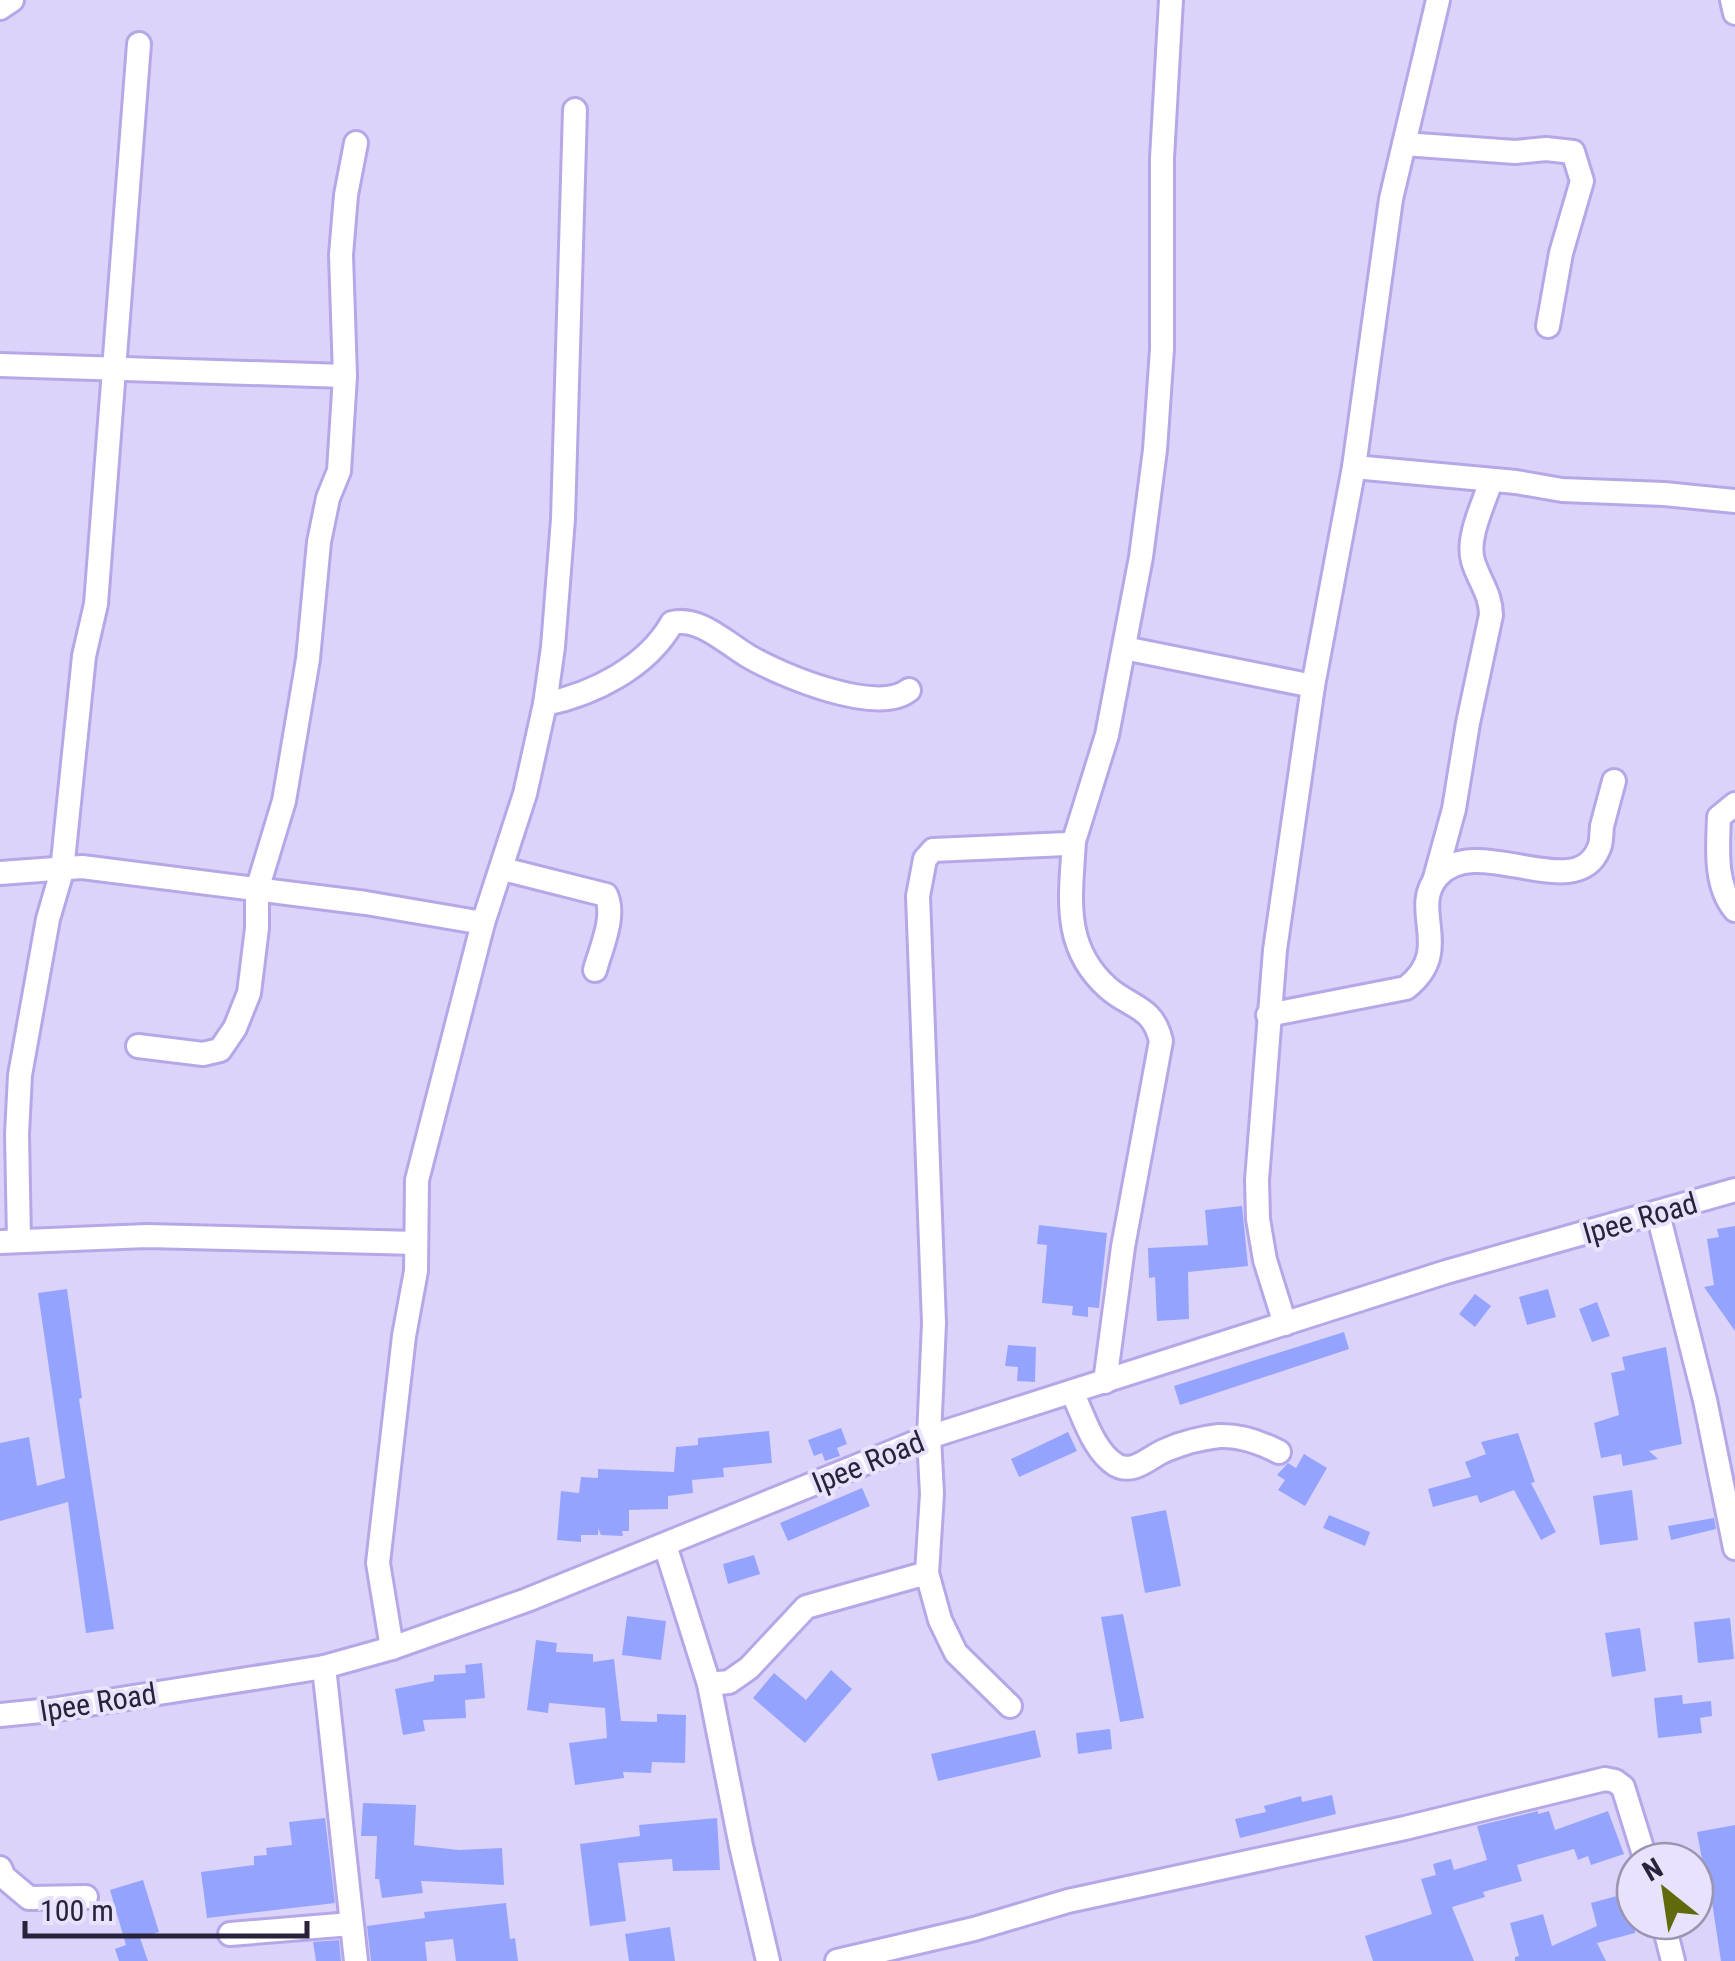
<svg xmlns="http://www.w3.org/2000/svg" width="1735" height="1961" viewBox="0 0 1735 1961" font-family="'Roboto Condensed',sans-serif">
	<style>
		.building { fill: #94a4fe }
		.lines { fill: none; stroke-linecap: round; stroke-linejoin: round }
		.street-casing { stroke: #b6a7e7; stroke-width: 28 }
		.street { stroke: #fff; stroke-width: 22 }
		.labels { text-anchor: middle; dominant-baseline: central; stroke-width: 8; stroke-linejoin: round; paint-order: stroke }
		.street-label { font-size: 30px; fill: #29223b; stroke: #e8e2fd }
	</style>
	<rect width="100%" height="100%" fill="#dcd3fb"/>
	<g class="building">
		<path d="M1242 1206 1248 1266 1188 1272 1189 1319 1157 1321 1155 1277 1149 1278 1148 1248 1208 1245 1205 1210Z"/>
		<path d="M1039 1225 1107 1233 1099 1308 1088 1307V1317L1072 1315 1073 1306 1042 1303 1047 1245 1037 1244Z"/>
		<path d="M1735 1226V1331L1704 1287 1714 1285 1707 1239 1719 1237 1717 1229Z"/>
		<path d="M67 1289 82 1398 79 1399 114 1629 86 1633 68 1502 0 1521V1443L29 1437 37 1486 65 1478 38 1293Z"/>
		<path d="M1548 1289 1556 1317 1527 1325 1519 1297Z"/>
		<path d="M1475 1294 1491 1306 1475 1327 1459 1314Z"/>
		<path d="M1597 1302 1610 1336 1592 1342 1579 1309Z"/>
		<path d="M1344 1332 1349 1349 1180 1405 1174 1386Z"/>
		<path d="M1008 1345 1036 1347 1035 1382 1017 1381 1018 1367 1005 1366Z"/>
		<path d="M1666 1347 1682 1444 1649 1451 1658 1459 1623 1466 1621 1454 1601 1458 1594 1423 1619 1415 1611 1373 1625 1370 1622 1357Z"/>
		<path d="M841 1428 847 1444 837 1448 840 1456 825 1461 822 1453 814 1456 808 1440Z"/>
		<path d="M769 1431 772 1463 723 1468 724 1477 692 1480 693 1493 668 1496V1509L629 1510V1531H622L623 1536 601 1535 598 1528V1535H581V1542L557 1540 561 1491 579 1493 581 1477 598 1478V1469L674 1472 676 1447 698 1445V1438Z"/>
		<path d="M1068 1432 1077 1451 1019 1477 1011 1459Z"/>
		<path d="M1518 1433 1535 1482 1531 1483 1556 1532 1541 1540 1514 1490 1480 1503 1477 1495 1433 1507 1428 1489 1471 1477 1465 1462 1486 1454 1481 1442Z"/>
		<path d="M1304 1454 1327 1468 1305 1506 1278 1490 1285 1480 1277 1475 1288 1463 1296 1468Z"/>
		<path d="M862 1488 870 1506 788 1541 780 1523Z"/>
		<path d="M1632 1490 1638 1540 1600 1545 1593 1496Z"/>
		<path d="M1166 1510 1181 1586 1145 1593 1131 1517Z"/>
		<path d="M1329 1515 1370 1532 1365 1546 1323 1528Z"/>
		<path d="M1714 1518 1716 1529 1671 1540 1668 1526Z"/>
		<path d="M754 1555 760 1574 728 1584 723 1564Z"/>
		<path d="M1123 1614 1144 1718 1120 1722 1101 1617Z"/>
		<path d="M627 1616 666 1621 661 1660 622 1655Z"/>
		<path d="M1730 1618 1734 1659 1698 1663 1694 1622Z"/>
		<path d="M1640 1628 1646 1671 1612 1677 1605 1633Z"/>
		<path d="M536 1640 557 1643 556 1652 593 1654V1662L614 1659 621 1721 657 1722V1714L686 1715 685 1763 652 1762 651 1773 623 1772 624 1778 575 1785 569 1743 607 1738 605 1708 549 1703 548 1713 527 1710Z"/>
		<path d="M482 1663 485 1698 465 1700 466 1718 423 1720 425 1731 403 1735 395 1689 434 1681V1675L466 1673 465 1665Z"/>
		<path d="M831 1670 852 1689 805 1743 753 1698 774 1673 806 1700Z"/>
		<path d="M1682 1695 1683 1704 1711 1701 1712 1716 1700 1718 1702 1733 1658 1738 1654 1698Z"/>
		<path d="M1110 1729 1112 1749 1078 1754 1076 1733Z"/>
		<path d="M1035 1730 1041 1757 938 1781 931 1754Z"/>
		<path d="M1332 1795 1336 1814 1240 1838 1235 1819 1266 1812 1264 1806 1301 1796 1302 1802Z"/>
		<path d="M363 1803 416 1805 414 1845 459 1850 502 1848 504 1885 421 1881 423 1893 382 1898 379 1879H375L377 1836H361Z"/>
		<path d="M1538 1811V1814L1549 1811 1555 1830 1608 1811 1624 1854 1591 1865 1588 1856 1578 1860 1574 1849 1517 1865 1522 1881 1483 1892 1485 1897 1452 1907 1474 1961H1373L1365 1936 1432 1914 1421 1879 1436 1875 1433 1864 1451 1859 1454 1870 1487 1860 1477 1826Z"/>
		<path d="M325 1818 335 1903 207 1918 201 1872 254 1865V1856L267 1855 266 1848 292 1845 289 1822Z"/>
		<path d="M717 1818 720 1870 673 1871 672 1859 618 1863 626 1921 590 1926 580 1844 640 1836 639 1825Z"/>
		<path d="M1735 1825V1961H1721L1712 1902H1695V1888L1707 1887 1697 1832Z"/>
		<path d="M143 1880 159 1932 140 1938 148 1961H119L115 1949 126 1945 110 1890Z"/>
		<path d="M1635 1891V1933L1597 1943 1606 1961H1515V1957L1519 1956 1510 1923 1543 1914 1552 1946 1597 1926 1591 1903Z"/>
		<path d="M506 1903 510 1939 515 1938 518 1961H456L453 1939 425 1942 427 1961H371L367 1926 425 1918 424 1912Z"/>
		<path d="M670 1927 675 1961H629L625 1934Z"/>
		<path d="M339 1940 341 1961H316L313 1942Z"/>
	</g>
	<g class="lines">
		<defs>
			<g id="street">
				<path d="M1732 0 1735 13"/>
				<path d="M0 8 12 0"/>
				<path d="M1404 144 1515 152 1546 149 1573 152 1582 181 1561 253 1548 326"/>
				<path d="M0 365 345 376"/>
				<path d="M1354 467 1516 482 1562 490 1664 494 1735 501"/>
				<path d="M1124 648 1313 686"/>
				<path d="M545 704C594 694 647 667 672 623 699 616 726 643 748 656 780 675 878 716 909 690"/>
				<path d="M1735 804 1719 817C1718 847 1714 885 1735 910"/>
				<path d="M1074 841C1071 896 1061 946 1108 988 1131 1008 1153 1006 1161 1041L1123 1247 1105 1382"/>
				<path d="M503 869 606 895C616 916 601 948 595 970"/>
				<path d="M0 873 82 867 366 903 483 923"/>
				<path d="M1435 878 1454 809 1468 723 1491 615C1491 594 1479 581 1473 561 1466 538 1484 503 1491 481"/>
				<path d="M1268 1015 1406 988C1455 950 1409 911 1437 877 1475 830 1576 907 1599 848 1602 842 1601 833 1602 826 1606 811 1610 796 1614 781"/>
				<path d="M138 1046 203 1054 220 1050 235 1028 249 993 257 928V890L284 801 308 659 319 542 328 498 339 471 345 376 341 255 346 195 356 143"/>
				<path d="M1658 1214 1705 1400 1735 1548"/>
				<path d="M19 1241 17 1134 20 1075 48 919 62 871 84 656 96 604 139 44"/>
				<path d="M0 1242 147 1236 416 1243"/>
				<path d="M1285 1324 1265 1260 1258 1219 1257 1180 1275 950 1313 686 1354 467 1391 199 1438 0"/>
				<path d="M1072 1392C1083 1414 1093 1451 1116 1465 1134 1475 1150 1456 1166 1450 1182 1443 1201 1438 1219 1436 1241 1435 1260 1442 1279 1452"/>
				<path d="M665 1545 709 1684 741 1846 768 1961"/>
				<path d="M392 1648 378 1563 404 1336 416 1271 417 1180 483 923 525 794 545 704 553 647 563 519 575 110"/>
				<path d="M324 1667 356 1961"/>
				<path d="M709 1684 729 1682 749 1668 806 1607 927 1573"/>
				<path d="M1010 1706 956 1653 940 1620 927 1573 932 1494 929 1437 934 1323 918 896 925 859 933 850 1066 844 1074 841 1107 735 1141 557 1155 450 1162 349V158L1171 0"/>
				<path d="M0 1715 51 1710 324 1667 392 1648 527 1600 929 1437 1446 1272 1735 1190"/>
				<path d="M0 1868 4 1877 29 1898 86 1897"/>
				<path d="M1663 1921 1673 1961"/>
				<path d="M230 1934 351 1924"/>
				<path d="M837 1961 974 1929 1068 1901 1405 1828 1605 1779 1615 1781 1623 1787 1646 1861"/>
			</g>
		</defs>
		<use href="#street" class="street-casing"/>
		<use href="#street" class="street"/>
	</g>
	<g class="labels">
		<g class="street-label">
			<text transform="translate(1640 1218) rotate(-16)">Ipee Road</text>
			<text transform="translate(868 1462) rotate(-22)">Ipee Road</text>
			<text transform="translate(98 1702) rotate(-9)">Ipee Road</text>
		</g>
	</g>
	<g transform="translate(1665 1891) rotate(330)"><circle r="48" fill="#e8e2fd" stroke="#9c95af" stroke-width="2.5"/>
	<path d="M0-8L18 38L0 25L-18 38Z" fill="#60690c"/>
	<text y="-15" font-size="28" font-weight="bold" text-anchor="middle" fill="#29223b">N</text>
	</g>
	<path d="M25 1921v15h282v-15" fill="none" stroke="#29223b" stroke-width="5"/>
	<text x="40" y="1921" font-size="30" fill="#29223b" stroke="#e8e2fd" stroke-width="8" paint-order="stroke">100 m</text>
</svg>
